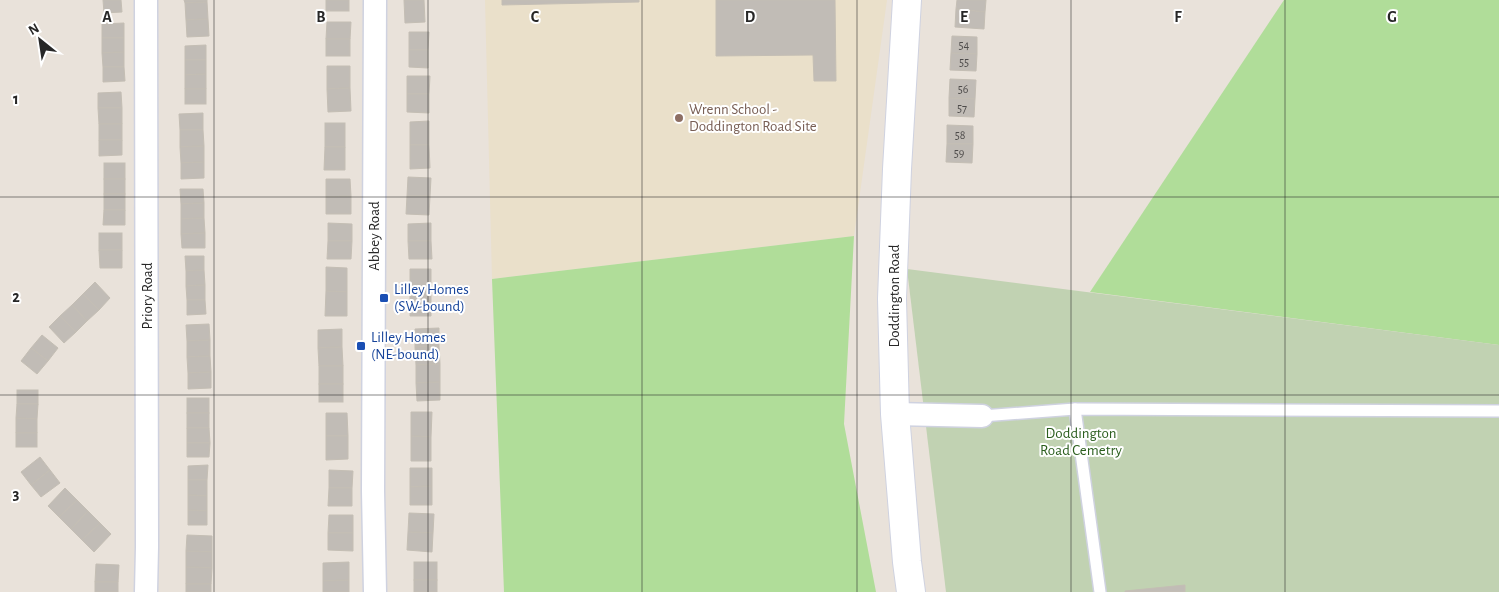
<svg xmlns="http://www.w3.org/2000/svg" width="1499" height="592" viewBox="0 0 1499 592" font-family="'Alegreya Sans',sans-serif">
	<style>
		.education { fill: #eae0ca }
		.green { fill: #b0dd99 }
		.cemetery { fill: #c1d2b2 }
		.building { fill: #c1bcb6; stroke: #c4beb4 }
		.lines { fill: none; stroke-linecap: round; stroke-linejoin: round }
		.service-casing { stroke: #cfd2e0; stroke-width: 14 }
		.minor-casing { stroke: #cfd2e0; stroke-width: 25 }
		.tertiary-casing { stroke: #cfd2e0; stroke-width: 30 }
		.service { stroke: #fff; stroke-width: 11 }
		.minor { stroke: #fff; stroke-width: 22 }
		.tertiary { stroke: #fff; stroke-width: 28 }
		.grid { fill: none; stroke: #272727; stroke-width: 1; stroke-opacity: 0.55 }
		.education-dot { fill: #8d6e63; stroke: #fff; stroke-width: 2 }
		.transit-dot { fill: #1a4fb4; stroke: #fff; stroke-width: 2 }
		.labels { text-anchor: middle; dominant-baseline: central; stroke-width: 4; stroke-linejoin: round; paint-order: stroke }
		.number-label { font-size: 12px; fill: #4e4c4b }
		.education-label { font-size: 15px; fill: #785e54; stroke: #fff; text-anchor: start }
		.street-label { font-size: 15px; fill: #272727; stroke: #fff }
		.transit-label { font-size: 15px; fill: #164399; stroke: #fff; text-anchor: start }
		.park-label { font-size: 15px; fill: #2b5e1e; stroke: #fff }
		.grid-label { font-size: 16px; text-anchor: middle; font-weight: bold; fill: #272727; stroke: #fff; stroke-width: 4; stroke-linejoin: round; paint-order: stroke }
	</style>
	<rect width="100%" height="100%" fill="#e9e2da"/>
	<path class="education" d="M485 0H887L854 236 492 279Z"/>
	<g class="green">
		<path d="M1284 0H1499V345L1090 292Z"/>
		<path d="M854 236 844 424 876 592H504L492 279Z"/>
	</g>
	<path class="cemetery" d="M907 269 1499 345V592H946Z"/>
	<g class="building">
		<path d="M103 0H121L122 12 104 13Z"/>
		<path d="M184 0H207V2L185 3Z"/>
		<rect x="326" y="0" width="23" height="11"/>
		<path d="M404 0H424L425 22 405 23Z"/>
		<path d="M502 0H639V2L502 5Z"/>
		<path d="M716 0H835L836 81H814L813 55 716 56Z"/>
		<path d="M957 0H986L985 12 956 9Z"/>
		<path d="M207 2 208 19 186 20 185 3Z"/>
		<path d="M956 9 985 12 984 29 955 27Z"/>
		<path d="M208 19 209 36 187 37 186 20Z"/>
		<path d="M327 22H351L350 39H326Z"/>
		<path d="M124 23V38H102V24Z"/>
		<path d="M409 32H429L428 50H409Z"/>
		<path d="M952 36 977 37V54L951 53Z"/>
		<path d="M102 38H124V52L102 53Z"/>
		<rect x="326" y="39" width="24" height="17"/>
		<path d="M206 45V60H185V46Z"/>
		<path d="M409 50H428V68L409 67Z"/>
		<path d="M124 52V67H103L102 53Z"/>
		<path d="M951 53 977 54 976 71 950 70Z"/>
		<path d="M185 60H206V74L185 75Z"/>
		<path d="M327 66H350V88L327 89Z"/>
		<path d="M103 67H124L125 81 103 82Z"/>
		<path d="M206 74V89H185V75Z"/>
		<path d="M407 76H430L429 94H407Z"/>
		<path d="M950 79 976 80 975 99 949 98Z"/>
		<path d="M350 88 351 111 328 112 327 89Z"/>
		<rect x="185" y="89" width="21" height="15"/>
		<path d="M121 92 122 108H98V93Z"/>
		<path d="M407 94H429V113L407 112Z"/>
		<path d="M949 98 975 99 974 117 949 116Z"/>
		<path d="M98 108H122V124H99Z"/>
		<path d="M203 113V130H180L179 114Z"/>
		<path d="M429 121V145H410V122Z"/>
		<rect x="325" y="123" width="20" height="24"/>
		<rect x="99" y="124" width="23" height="16"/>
		<path d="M947 125 973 126V144H947Z"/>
		<path d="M180 130H203L204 146 180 147Z"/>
		<path d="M99 140H122V155L99 156Z"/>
		<path d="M947 144H973L972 163 946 162Z"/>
		<path d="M410 145H429L430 168 410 169Z"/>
		<path d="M204 146V162L181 163 180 147Z"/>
		<path d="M325 147H345V170H324Z"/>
		<path d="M204 162V178L181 179V163Z"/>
		<rect x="104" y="163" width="21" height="16"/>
		<path d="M408 177 431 178 430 196H407Z"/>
		<rect x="104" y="179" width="21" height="15"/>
		<path d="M326 179H350L351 196 326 197Z"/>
		<path d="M180 189H203L204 203 181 204Z"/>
		<rect x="104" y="194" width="21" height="16"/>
		<path d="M351 196V214H326V197Z"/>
		<path d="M407 196H430L429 215 406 214Z"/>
		<path d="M204 203V218L181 219V204Z"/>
		<path d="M104 210H125V225H103Z"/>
		<path d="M204 218 205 233 181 234V219Z"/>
		<path d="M328 223 352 224V241H328Z"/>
		<path d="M431 223V241H408V224Z"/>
		<rect x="99" y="233" width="23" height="17"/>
		<path d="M205 233V248H182L181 234Z"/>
		<path d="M328 241H352L351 259H327Z"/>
		<path d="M408 241H431L432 259H409Z"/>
		<path d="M99 250H122V268H100Z"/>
		<path d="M185 256H204V270L186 271Z"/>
		<path d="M326 267 347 268V292L326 291Z"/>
		<path d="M410 269H431V292L410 293Z"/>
		<path d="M204 270 205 285 186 286V271Z"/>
		<path d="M95 282 110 298 99 310 83 294Z"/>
		<path d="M205 285V300H187L186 286Z"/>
		<path d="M326 291 347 292V316H325Z"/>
		<path d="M431 292V316H410V293Z"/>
		<path d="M83 294 99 310 87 321 72 305Z"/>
		<path d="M187 300H205L206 314 187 315Z"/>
		<path d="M72 305 87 321 76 332 60 316Z"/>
		<path d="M60 316 76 332 64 343 49 327Z"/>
		<path d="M209 324 210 340 187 341 186 325Z"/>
		<path d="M439 328V346L415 347V329Z"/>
		<path d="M342 329V347L318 348V330Z"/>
		<path d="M42 335 58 348 48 361 31 348Z"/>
		<path d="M210 340V356L187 357V341Z"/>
		<path d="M439 346 440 364 416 365 415 347Z"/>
		<path d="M342 347 343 366H319L318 348Z"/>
		<path d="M31 348 48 361 37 374 21 361Z"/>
		<path d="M210 356 211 372 188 373 187 357Z"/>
		<path d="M440 364V382L416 383V365Z"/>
		<rect x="319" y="366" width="24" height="18"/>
		<path d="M211 372V388L188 389V373Z"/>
		<path d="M440 382V400L417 401 416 383Z"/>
		<rect x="319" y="384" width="24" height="18"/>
		<rect x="17" y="390" width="21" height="14"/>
		<rect x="187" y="398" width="22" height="15"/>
		<path d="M17 404H38L37 419 16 418Z"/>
		<path d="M411 412H432L431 437 411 436Z"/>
		<rect x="187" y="413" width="22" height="15"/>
		<path d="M326 413H347L348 436H326Z"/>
		<path d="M16 418 37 419V433H16Z"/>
		<path d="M187 428H209L210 443H187Z"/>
		<rect x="16" y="433" width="21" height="14"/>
		<path d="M326 436H348V459L326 460Z"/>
		<path d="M411 436 431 437V461H411Z"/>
		<path d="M187 443H210L209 457H187Z"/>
		<path d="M40 457 50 470 31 485 21 472Z"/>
		<path d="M208 465 207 480H188V466Z"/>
		<path d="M410 468H432V486L410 487Z"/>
		<path d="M50 470 60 483 41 497 31 485Z"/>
		<path d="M329 470 353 471 352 488H329Z"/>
		<path d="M188 480H207V496L188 495Z"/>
		<path d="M432 486V505H410V487Z"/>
		<path d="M65 488 77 500 59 517 48 506Z"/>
		<path d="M329 488H352V506H328Z"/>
		<path d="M188 495 207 496V511L188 510Z"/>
		<path d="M77 500 88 511 71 529 59 517Z"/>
		<path d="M188 510 207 511V525H188Z"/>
		<path d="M88 511 100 523 82 540 71 529Z"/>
		<path d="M409 513 434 514 433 533 408 532Z"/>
		<path d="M329 515H353V533H328Z"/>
		<path d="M100 523 111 534 94 552 82 540Z"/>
		<path d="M408 532 433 533 432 552 407 550Z"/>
		<path d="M328 533H353V551L328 550Z"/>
		<path d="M187 535 212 536V552L186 551Z"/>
		<path d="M186 551 212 552V568L186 567Z"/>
		<path d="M349 562V580L323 581V563Z"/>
		<rect x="414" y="562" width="23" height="18"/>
		<path d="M96 564 119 565 118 582H95Z"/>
		<path d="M186 567 212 568 211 584H186Z"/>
		<path d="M349 580V592H323V581Z"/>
		<rect x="414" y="580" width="23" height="12"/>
		<rect x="95" y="582" width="23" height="10"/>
		<rect x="186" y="584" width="25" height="8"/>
		<path d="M1185 585V592H1125V591Z"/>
	</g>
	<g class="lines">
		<defs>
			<g id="service">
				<path d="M1075 409 1100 592"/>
				<path d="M982 416 1075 409 1499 411"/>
			</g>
			<g id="minor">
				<path d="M375 0 373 491 375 592"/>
				<path d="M895 414 982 416"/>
				<path d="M146 592 147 547 146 0"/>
			</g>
			<path id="tertiary" d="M907 0 897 169 892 299 895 414 907 562 911 592"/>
		</defs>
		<use href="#service" class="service-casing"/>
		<use href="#minor" class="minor-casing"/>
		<use href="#tertiary" class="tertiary-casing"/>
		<use href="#service" class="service"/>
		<use href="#minor" class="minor"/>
		<use href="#tertiary" class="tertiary"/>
	</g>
	<path class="grid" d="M214 0V592M428 0V592M642 0V592M857 0V592M1071 0V592M1285 0V592M0 197H1499M0 395H1499"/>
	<circle class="education-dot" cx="679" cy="118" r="5"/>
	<g class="transit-dot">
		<rect x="379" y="293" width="10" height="10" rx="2.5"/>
		<rect x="356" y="341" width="10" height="10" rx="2.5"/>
	</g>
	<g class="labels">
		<g class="number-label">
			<text x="964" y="45">54</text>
			<text x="964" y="62">55</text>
			<text x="963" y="89">56</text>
			<text x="962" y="108">57</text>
			<text x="960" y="135">58</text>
			<text x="959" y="153">59</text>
		</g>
		<g class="education-label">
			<text x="689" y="109">Wrenn School -<tspan x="689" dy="17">Doddington Road Site</tspan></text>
		</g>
		<g class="street-label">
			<text transform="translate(374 236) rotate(-90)">Abbey Road</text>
			<text transform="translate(147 296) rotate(-90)">Priory Road</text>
			<text transform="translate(894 296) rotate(-90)">Doddington Road</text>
		</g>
		<g class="transit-label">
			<text x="394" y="289">Lilley Homes<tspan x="394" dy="17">(SW-bound)</tspan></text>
			<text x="371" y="337">Lilley Homes<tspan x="371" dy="17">(NE-bound)</tspan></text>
		</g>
		<g class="park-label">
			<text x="1081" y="433">Doddington<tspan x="1081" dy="17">Road Cemetry</tspan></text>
		</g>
	</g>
	<g class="grid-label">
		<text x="107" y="22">A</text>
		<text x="321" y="22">B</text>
		<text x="535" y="22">C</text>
		<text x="750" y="22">D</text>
		<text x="964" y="22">E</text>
		<text x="1178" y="22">F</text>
		<text x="1392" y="22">G</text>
		<text x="16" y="104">1</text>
		<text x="16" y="302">2</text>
		<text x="16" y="499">3</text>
	</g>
	<g transform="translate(40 40) rotate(330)" stroke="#ffffff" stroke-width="4" paint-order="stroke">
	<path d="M0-4L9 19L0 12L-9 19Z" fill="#272727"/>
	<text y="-8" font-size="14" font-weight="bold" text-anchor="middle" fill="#272727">N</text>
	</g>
</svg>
